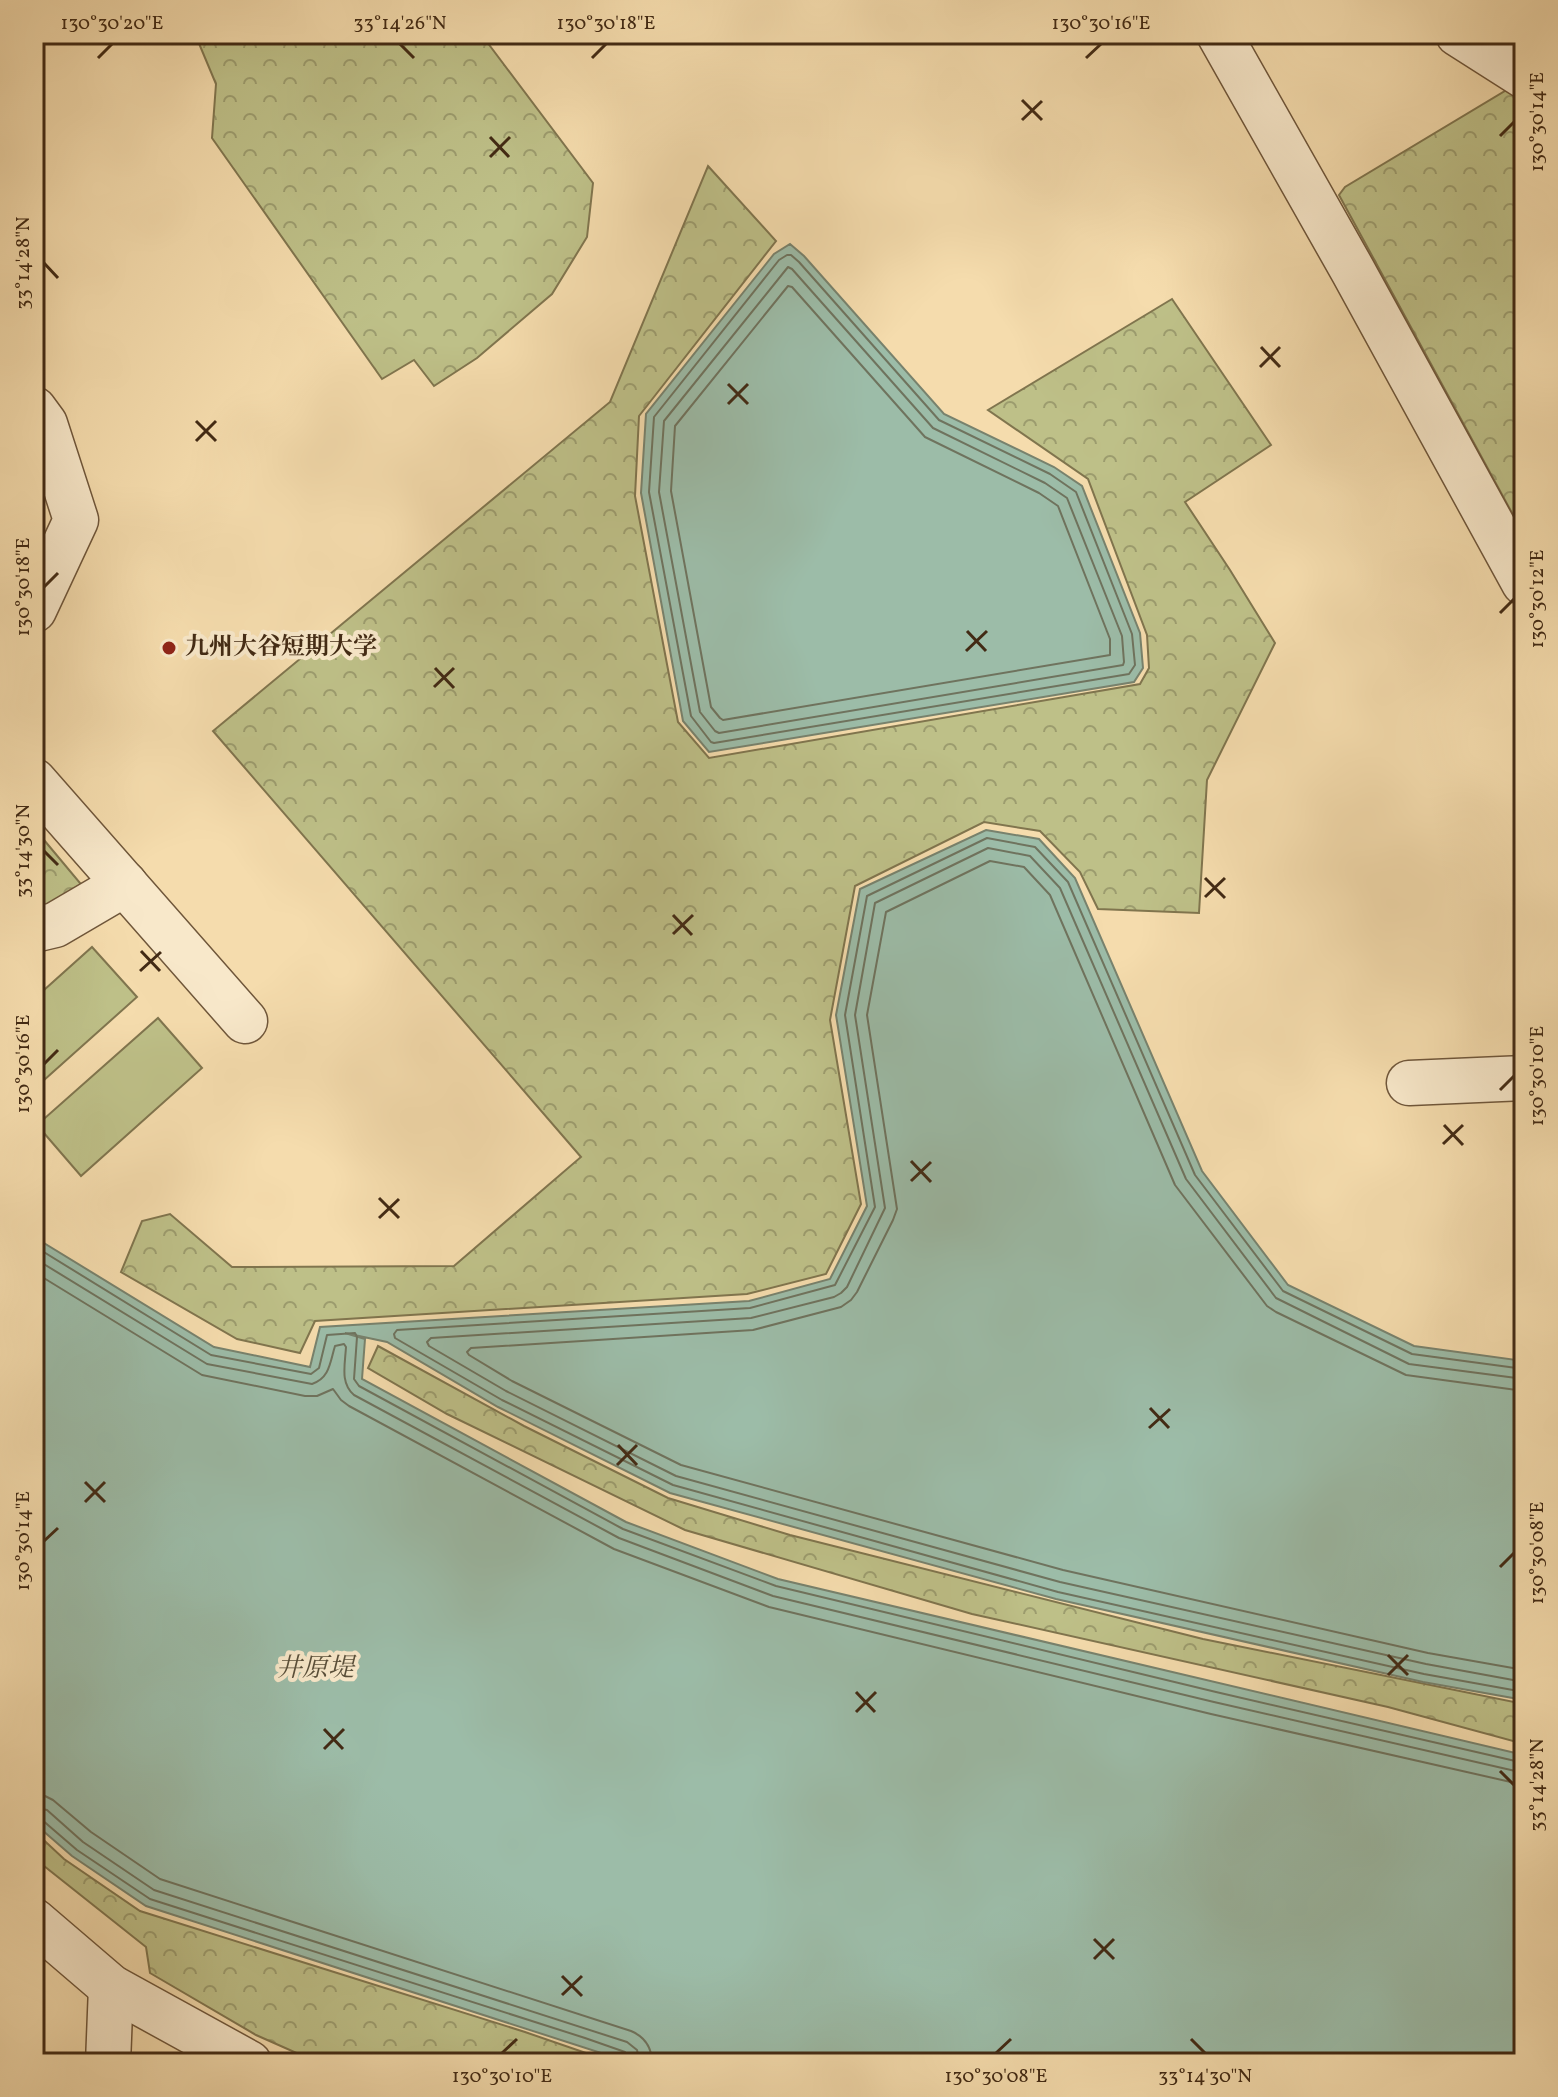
<svg xmlns="http://www.w3.org/2000/svg" width="1558" height="2097" viewBox="0 0 1558 2097" font-family="Vollkorn,'Noto Serif JP',serif">
	<style>
		.grass { fill: #bec088; stroke: #80754e; stroke-width: 2 }
		.forest { fill: url(#forest-crowns); stroke: #80754e; stroke-width: 2 }
		.water { fill: #9cbca8; stroke: #78826d; stroke-width: 2 }
		.lines { fill: none; stroke-linecap: round; stroke-linejoin: round }
		.shore { stroke: #6f735e; stroke-width: 2 }
		.minor-casing { stroke: #6f563a; stroke-width: 47 }
		.tertiary-casing { stroke: #6f563a; stroke-width: 47 }
		.minor { stroke: #f8e8ca; stroke-width: 44 }
		.tertiary { stroke: #f8e8ca; stroke-width: 44 }
		.ticks { fill: none; stroke: #422a14; stroke-width: 3 }
		.poi-dot { fill: #8f2418; stroke: #f8e8ca; stroke-width: 3 }
		.labels { text-anchor: middle; dominant-baseline: central; stroke-width: 8; stroke-linejoin: round; paint-order: stroke }
		.poi-label { font-size: 24px; font-weight: bold; fill: #422a14; stroke: #f8e8ca; text-anchor: start }
		.water-label { font-size: 26px; font-style: italic; fill: #584e39; stroke: #f8e8ca }
		.neatline { fill: none; stroke: #422a14; stroke-width: 3 }
		.ticks-label { font-size: 20px; text-anchor: middle; fill: #422a14 }
	</style>
	<defs>
		<pattern id="forest-crowns" width="20" height="18" patternUnits="userSpaceOnUse" patternTransform="scale(2)"><rect width="20" height="18" fill="#bec088"/><path d="M2 6a3 3 0 1 1 6 0M12 15a3 3 0 1 1 6 0" fill="none" stroke="#9c9c6e"/></pattern>
	</defs>
	<rect width="100%" height="100%" fill="#f5dcad"/>
	<filter id="stains"><feTurbulence type="fractalNoise" baseFrequency=".0025" numOctaves="4"/><feColorMatrix values="0 0 0 0 .2 0 0 0 0 .09 0 0 0 0 .02 0 0 0 .5 -.17"/></filter>
	<radialGradient id="worn" r=".72"><stop offset=".6" stop-color="#630" stop-opacity="0"/><stop offset="1" stop-color="#630" stop-opacity=".3"/></radialGradient>
	<g class="grass">
		<path d="M92 947 137 997 34 1089V999Z"/>
		<path d="M158 1018 202 1068 81 1176 37 1125Z"/>
	</g>
	<g class="forest">
		<path d="M195 34H481L593 183 587 237 552 294 477 358 434 386 414 360 382 379 212 138 216 84Z"/>
		<path d="M1510 88 1524 97V535L1339 195 1345 187Z"/>
		<path d="M708 166 776 241 639 416 635 496 678 722 709 758 1140 684 1149 668 1147 635 1088 479 988 410 1172 299 1271 445 1185 502 1230 570 1275 643 1207 780 1199 913 1098 909 1080 872 1040 831 984 822 855 886 830 1020 861 1204 826 1274 747 1294 315 1321 300 1353 237 1339 121 1272 142 1221 170 1214 232 1267 454 1266 581 1157 213 731 610 402Z"/>
		<path d="M34 828 85 889 34 921Z"/>
		<path d="M378 1346 524 1426 668 1498 790 1535 1203 1639 1524 1704V1744L1388 1707 972 1614 685 1530 447 1414 368 1368Z"/>
		<path d="M34 1831 64 1859 140 1911 525 2032 615 2063H319L256 2035 150 1973 146 1947 34 1858Z"/>
	</g>
	<g class="water">
		<path d="M790 244 804 256 944 414 1054 467 1082 486 1140 633 1143 668 1134 682 709 752 683 721 641 493 646 414 774 254Z"/>
		<path d="M986 830 1039 839 1075 878 1202 1171 1288 1285 1414 1346 1524 1361V1700L1423 1682 1056 1599 670 1493 498 1407 387 1342 345 1333 365 1339 362 1379 626 1522 778 1579 1524 1755V2063H632L146 1906 72 1856 34 1823V1237L214 1347 310 1367 320 1327 749 1301 830 1279 867 1206 836 1015 860 889Z"/>
	</g>
	<g class="lines">
		<g class="shore">
			<path d="M787 255H791L799 262 939 420 1050 474 1076 492 1132 634 1135 665 1129 674 714 743 711 742 691 716 649 492 654 417 779 260Z"/>
			<path d="M788 267 792 269 933 428 1045 483 1067 498 1122 636 1124 662 1123 665 719 733 715 731 700 712 659 492 664 421Z"/>
			<path d="M788 286 792 287 925 437 1039 493 1058 506 1110 639V655L723 720 720 718 711 707 671 491 675 426Z"/>
			<path d="M34 1246 211 1355 311 1374 319 1368 327 1335 355 1333 357 1337 354 1379 359 1386 623 1529 776 1586 1216 1692 1524 1763"/>
			<path d="M34 1258 207 1364 312 1384C330 1378 330 1362 335 1346L344 1344 346 1347C345 1365 340 1383 354 1395L619 1538 773 1596 1214 1702 1524 1773"/>
			<path d="M34 1272 202 1375 305 1396H317L333 1389 341 1400 349 1406 614 1549 769 1607 1211 1714 1524 1785"/>
			<path d="M1524 1369 1412 1354 1283 1291 1195 1175 1068 882 1035 847 987 838 867 896 845 1015 875 1207 835 1285 750 1308 397 1330 394 1334 395 1338 502 1400 673 1485 1058 1592 1424 1674 1524 1692"/>
			<path d="M1524 1379 1409 1364 1276 1298 1186 1179 1060 888 1030 856 988 848 875 903 855 1015 885 1208 847 1287 841 1293 834 1297 751 1318 431 1338 427 1342 429 1346 506 1391 676 1476 1060 1582 1426 1664 1524 1682"/>
			<path d="M1524 1391 1406 1375 1276 1312 1267 1306 1175 1185 1050 895 1024 867 990 861 886 912 867 1015 897 1209 893 1220 857 1292 851 1300 841 1307 753 1330 471 1348 467 1352 469 1355 512 1381 681 1465 1063 1570 1428 1653 1524 1670"/>
			<path d="M34 1795 45 1796 53 1800 91 1832 160 1879 631 2031C645 2037 652 2048 652 2063"/>
			<path d="M34 1807 47 1810 83 1842 154 1890 627 2042 637 2050 640 2063"/>
			<path d="M34 1817 41 1819 77 1850 150 1899 585 2038 625 2052 629 2057 630 2063"/>
		</g>
		<defs>
			<g id="minor">
				<path d="M1219 34 1353 271 1524 583"/>
				<path d="M1458 34 1524 76"/>
				<path d="M34 409 45 424 76 520 34 610"/>
				<path d="M34 781 245 1021"/>
				<path d="M34 930 55 925 125 884"/>
				<path d="M1409 1083 1524 1078"/>
				<path d="M108 2063 111 1987"/>
			</g>
			<path id="tertiary" d="M34 1921 111 1987 249 2063"/>
		</defs>
		<use href="#minor" class="minor-casing"/>
		<use href="#tertiary" class="tertiary-casing"/>
		<use href="#minor" class="minor"/>
		<use href="#tertiary" class="tertiary"/>
	</g>
	<path class="ticks" d="M400 44 414 58M98 58 112 44M592 58 606 44M1086 58 1101 44M1022 100 1042 120M1022 120 1042 101M1500 136 1514 122M490 137 509 157M490 157 510 137M44 263 58 278M1261 347 1280 367M1260 367 1280 347M728 384 748 404M728 404 748 384M196 421 216 441M196 441 216 421M44 587 58 573M1500 613 1514 599M967 631 986 651M966 651 987 631M435 668 454 688M434 687 454 668M44 851 58 865M1205 878 1225 898M1205 897 1225 878M673 915 692 935M673 934 693 915M141 951 160 971M140 971 161 952M44 1064 58 1050M1500 1090 1514 1076M1444 1125 1463 1145M1443 1144 1463 1125M911 1161 931 1182M911 1181 931 1162M379 1198 399 1218M379 1218 399 1199M1150 1408 1169 1428M1149 1428 1170 1409M618 1445 637 1465M617 1465 637 1445M85 1482 105 1502M85 1502 105 1482M44 1541 58 1528M1500 1567 1514 1553M1388 1655 1408 1675M1388 1675 1408 1655M856 1692 875 1712M856 1712 876 1692M324 1729 343 1749M324 1749 344 1729M1500 1771 1514 1785M1094 1939 1114 1959M1094 1959 1114 1939M562 1976 582 1996M562 1995 582 1976M1191 2039 1205 2053M502 2053 517 2039M996 2053 1011 2039"/>
	<circle class="poi-dot" cx="169" cy="648" r="8"/>
	<g class="labels">
		<g class="poi-label">
			<text x="185" y="648">九州大谷短期大学</text>
		</g>
		<g class="water-label">
			<text x="315" y="1669">井原堤</text>
		</g>
	</g>
	<rect width="1558" height="2097" fill="none" stroke="#f5dcad" stroke-width="88"/>
	<rect x="44" y="44" width="1470" height="2009" class="neatline"/>
	<g class="ticks-label">
		<text x="112" y="29">130°30'20"E</text>
		<text x="400" y="29">33°14'26"N</text>
		<text x="606" y="29">130°30'18"E</text>
		<text x="1101" y="29">130°30'16"E</text>
		<text transform="translate(1536 122) rotate(-90)" y="7">130°30'14"E</text>
		<text transform="translate(22 263) rotate(-90)" y="7">33°14'28"N</text>
		<text transform="translate(22 587) rotate(-90)" y="7">130°30'18"E</text>
		<text transform="translate(1536 599) rotate(-90)" y="7">130°30'12"E</text>
		<text transform="translate(22 851) rotate(-90)" y="7">33°14'30"N</text>
		<text transform="translate(22 1064) rotate(-90)" y="7">130°30'16"E</text>
		<text transform="translate(1536 1076) rotate(-90)" y="7">130°30'10"E</text>
		<text transform="translate(22 1541) rotate(-90)" y="7">130°30'14"E</text>
		<text transform="translate(1536 1553) rotate(-90)" y="7">130°30'08"E</text>
		<text transform="translate(1536 1785) rotate(-90)" y="7">33°14'28"N</text>
		<text x="502" y="2082">130°30'10"E</text>
		<text x="996" y="2082">130°30'08"E</text>
		<text x="1205" y="2082">33°14'30"N</text>
	</g>
	<rect width="100%" height="100%" filter="url(#stains)"/>
	<rect width="100%" height="100%" fill="url(#worn)"/>
</svg>
